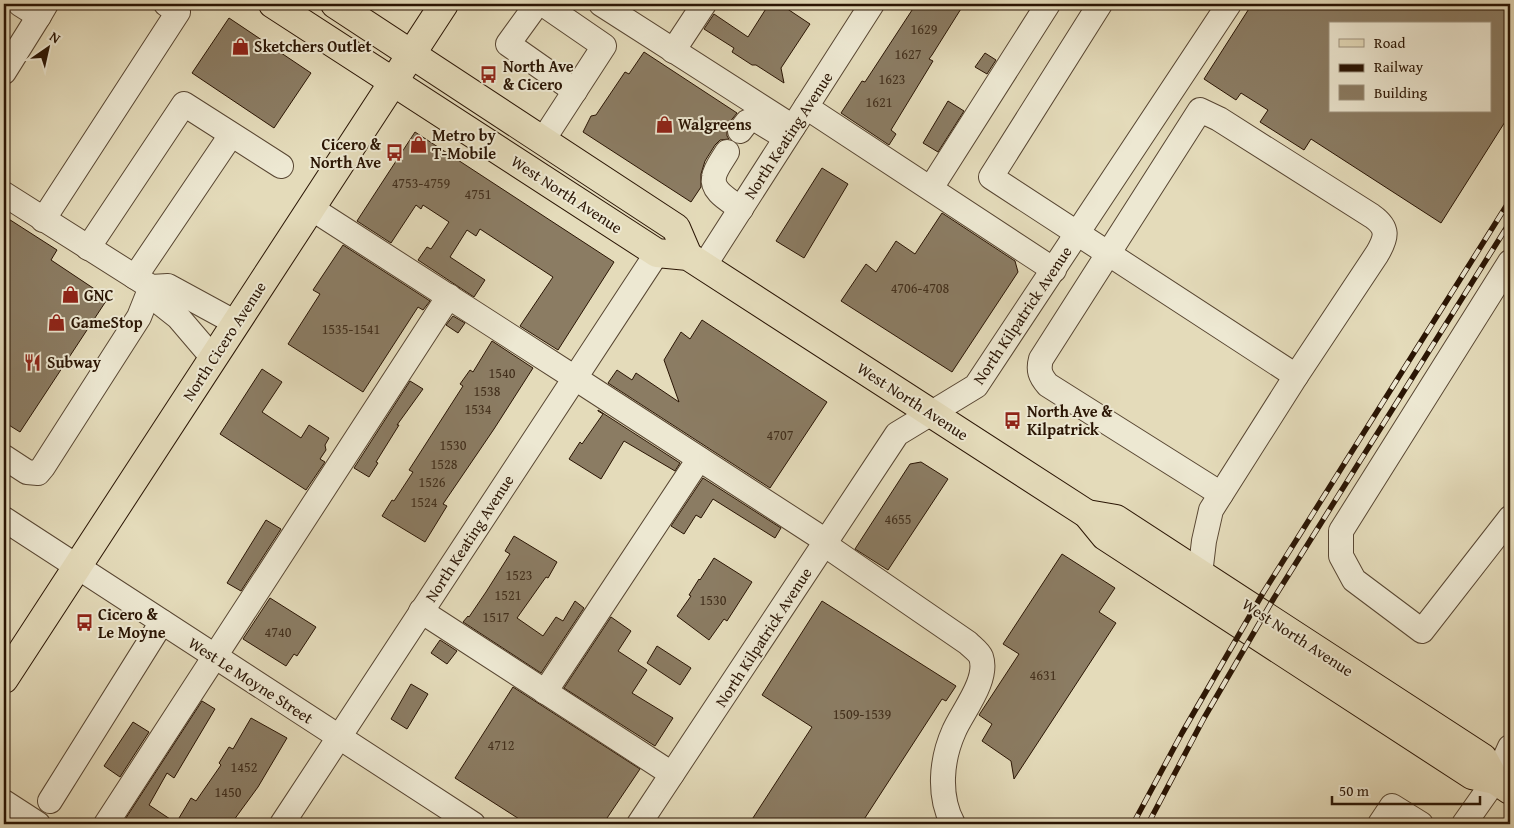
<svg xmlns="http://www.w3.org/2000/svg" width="1514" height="828" viewBox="0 0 1514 828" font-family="'Gentium Book Plus',serif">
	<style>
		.building { fill: #8b7c63; stroke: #2a1504; fill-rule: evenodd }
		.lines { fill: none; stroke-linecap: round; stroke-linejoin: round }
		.minor-casing { stroke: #584632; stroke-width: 26 }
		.major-casing { stroke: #2a1504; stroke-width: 30 }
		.minor { stroke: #ede8d2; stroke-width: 24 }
		.major { stroke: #e4dbba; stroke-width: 28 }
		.rail-casing { stroke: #2a1504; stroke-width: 5.5 }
		.rail { stroke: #ede8d2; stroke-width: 4; stroke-dasharray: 11; stroke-linecap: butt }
		.labels { text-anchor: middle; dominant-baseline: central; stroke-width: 4; stroke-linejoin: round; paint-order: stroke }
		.number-label { font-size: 14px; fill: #422f1c }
		.poi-label { font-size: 16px; font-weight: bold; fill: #2a1504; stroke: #ede8d2; text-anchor: start }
		.street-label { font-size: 16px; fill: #2a1504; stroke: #ede8d2 }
	</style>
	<rect width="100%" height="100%" fill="#e4dbba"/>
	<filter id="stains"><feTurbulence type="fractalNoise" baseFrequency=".004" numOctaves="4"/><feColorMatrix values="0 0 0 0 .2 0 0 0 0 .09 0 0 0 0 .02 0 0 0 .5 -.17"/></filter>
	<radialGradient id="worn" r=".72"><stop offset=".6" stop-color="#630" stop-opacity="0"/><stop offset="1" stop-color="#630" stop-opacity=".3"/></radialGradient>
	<g class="building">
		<path d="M769 4H780L810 24 781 68 784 83 756 65H752L732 52 734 48 704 29 714 14 748 37Z"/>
		<path d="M916 4H964L932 55 929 59 933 61 891 130 896 134 889 145 841 113 862 81 865 82Z"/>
		<path d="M1252 4H1510V114L1441 223 1311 139 1304 150 1260 122 1268 110 1241 93 1236 100 1204 79ZM1330 24H1490V111H1330Z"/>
		<path d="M229 18 311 73 274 128 192 73Z"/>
		<path d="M644 52 737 113 729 123 727 129V136L729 139 720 140 715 145 705 161 701 174V187L691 202 583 132 591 116 596 115 625 72 629 74Z"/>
		<path d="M985 53 996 60 987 74 975 67Z"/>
		<path d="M948 101 964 111 938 152 923 143Z"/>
		<path d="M415 132 614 262 558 350 520 326 553 277 480 229 476 236 467 230 450 257 485 280 474 297 418 260 427 247 431 249 449 222 423 205 421 209 416 205 391 243 357 221Z"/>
		<path d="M822 168 848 184 804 258 776 241Z"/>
		<path d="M942 213 1015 261 1018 272 952 372 841 301 866 264 876 272 896 241 915 254Z"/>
		<path d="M4 216 57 250 51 260 108 298 20 432 4 422Z"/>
		<path d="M343 245 430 301 423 310 418 307 363 392 288 344 320 294 313 290Z"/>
		<path d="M453 316 465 323 458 333 446 325Z"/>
		<path d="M702 320 827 402 770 488 608 383 617 370 632 380 636 373 679 402 664 360 681 332 690 339Z"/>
		<path d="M492 341 533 368 494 429 443 504 447 506 425 542 382 516 392 500 394 501 413 472 409 470 463 386 460 384 470 370 473 372Z"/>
		<path d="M262 369 282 382 262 412 301 438 309 425 329 438 325 445 326 450 320 459 325 462 306 490 220 434Z"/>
		<path d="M410 381 423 389 397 425H399L376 462 378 463 369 477 354 468Z"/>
		<path d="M598 410 680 463 675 471 624 441 601 479 569 459 580 442 582 444 603 414 598 411Z"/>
		<path d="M921 462 948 479 888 570 855 549 910 464Z"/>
		<path d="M703 478 781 528 775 538 713 499 701 518 696 515 684 534 671 526Z"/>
		<path d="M266 520 281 529 241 591 227 583Z"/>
		<path d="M514 536 557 562 548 578 546 577 517 618 543 636 556 617 563 621 575 601 584 608 541 673 463 622 468 616 469 617 486 592 510 554 505 551Z"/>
		<path d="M1062 554 1115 588 1099 612 1116 623 1014 779 1011 761 982 741 992 724 979 715 1019 654 1003 644Z"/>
		<path d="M714 558 752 582 727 621 724 619 709 640 677 616 691 596 689 595 699 579 700 580Z"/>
		<path d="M270 598 316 627 297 656 294 654 286 666 243 639Z"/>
		<path d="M822 601 956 686 946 701 942 699 861 824H749L812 727 762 695Z"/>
		<path d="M611 617 631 631 618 651 647 670 632 693 673 718 655 746 564 688Z"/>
		<path d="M440 640 457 651 447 664 431 653Z"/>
		<path d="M657 646 691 668 680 685 647 663Z"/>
		<path d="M411 684 428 694 407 729 391 719Z"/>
		<path d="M513 687 640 769 603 824H527L455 778Z"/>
		<path d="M202 701 215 709 174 778 167 773 149 805 176 823 191 798 196 801 221 765 219 763 229 747 233 749 251 718 287 738 258 787 231 824H122Z"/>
		<path d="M133 722 149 732 120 777 104 766Z"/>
	</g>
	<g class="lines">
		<defs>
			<g id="minor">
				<path d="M20 4 39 16 46 4"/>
				<path d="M537 4 508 44 575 91"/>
				<path d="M601 4 793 127"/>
				<path d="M1100 4 991 177 1296 376 1211 510 1204 541 1200 574"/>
				<path d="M673 51 704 4"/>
				<path d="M4 72 39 16"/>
				<path d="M806 107 1054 270"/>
				<path d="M740 131 747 122 755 119 778 133"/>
				<path d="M543 140 604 46 543 4"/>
				<path d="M727 152C723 159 715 169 714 177 711 192 731 201 741 209"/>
				<path d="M931 188 1048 4"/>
				<path d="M4 194 151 287 159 302 178 317 213 358"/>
				<path d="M311 208 575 378 826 541"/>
				<path d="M43 220 178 12 166 4"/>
				<path d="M88 248 184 104 281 166"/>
				<path d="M1510 262 1341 531V556L1354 580 1422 631 1510 518"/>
				<path d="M704 266 872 4"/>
				<path d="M135 277 231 135"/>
				<path d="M151 287 168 286 236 323"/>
				<path d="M4 457 27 472 38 473 43 467 139 317 151 287"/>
				<path d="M1221 494 1048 385C1040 376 1038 370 1041 359L1200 110 1219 119 1372 216C1389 228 1387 237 1377 254L1296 376"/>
				<path d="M4 519 473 824"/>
				<path d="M824 544 968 643C972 647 979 652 981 657 989 680 962 712 954 731 941 760 938 796 953 824"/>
				<path d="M421 611 672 774"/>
				<path d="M545 692 699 459"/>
				<path d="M50 801 162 622"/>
				<path d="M4 802 38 824"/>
				<path d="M106 824 449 296"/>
				<path d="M282 824 657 253"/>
				<path d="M639 824 897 434 976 386 1229 4"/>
				<path d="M1380 824 1392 806 1421 824"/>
				<path d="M1464 824 1495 780 1510 747"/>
			</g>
			<g id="major">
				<path d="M273 4 657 253 688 256 1087 514 1105 536 1472 775 1495 780 1510 790"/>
				<path d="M335 4 676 228 688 256"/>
				<path d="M1087 514 1116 519 1483 758 1495 780"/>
				<path d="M4 679 444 4"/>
			</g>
		</defs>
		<use href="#minor" class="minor-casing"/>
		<use href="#major" class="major-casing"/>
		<use href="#minor" class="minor"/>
		<use href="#major" class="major"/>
		<defs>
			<g id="rail">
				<path d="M1133 824 1182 733 1263 593 1510 200"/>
				<path d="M1148 824 1204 718 1274 598 1510 222"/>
			</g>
		</defs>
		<use href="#rail" class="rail-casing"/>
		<use href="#rail" class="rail"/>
	</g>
	<defs>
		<symbol id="shop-bare" viewBox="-9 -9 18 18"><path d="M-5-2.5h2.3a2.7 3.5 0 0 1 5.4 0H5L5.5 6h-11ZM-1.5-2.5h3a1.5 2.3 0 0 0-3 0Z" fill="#8f2418" stroke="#ede8d2" stroke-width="2.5" paint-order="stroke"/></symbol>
		<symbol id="bus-bare" viewBox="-9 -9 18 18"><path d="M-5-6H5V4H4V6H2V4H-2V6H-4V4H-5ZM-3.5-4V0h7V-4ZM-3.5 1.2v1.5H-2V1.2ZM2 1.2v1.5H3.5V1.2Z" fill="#8f2418" stroke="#ede8d2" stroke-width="2.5" paint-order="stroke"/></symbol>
		<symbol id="restaurant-bare" viewBox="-9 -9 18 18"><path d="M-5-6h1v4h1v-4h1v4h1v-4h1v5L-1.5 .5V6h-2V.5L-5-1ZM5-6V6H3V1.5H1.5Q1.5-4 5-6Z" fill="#8f2418" stroke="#ede8d2" stroke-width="2.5" paint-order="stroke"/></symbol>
	</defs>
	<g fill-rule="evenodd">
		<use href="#shop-bare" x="228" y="34" width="25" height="25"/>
		<use href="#bus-bare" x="476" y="62" width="25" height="25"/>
		<use href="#shop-bare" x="652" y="112" width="25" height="25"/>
		<use href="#shop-bare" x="406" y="132" width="25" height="25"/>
		<use href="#bus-bare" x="382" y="140" width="25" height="25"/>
		<use href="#shop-bare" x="58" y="282" width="25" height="25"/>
		<use href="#shop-bare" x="44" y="310" width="25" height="25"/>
		<use href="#restaurant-bare" x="20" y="350" width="25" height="25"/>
		<use href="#bus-bare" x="1000" y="408" width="25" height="25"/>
		<use href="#bus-bare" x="72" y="610" width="25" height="25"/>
	</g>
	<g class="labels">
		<g class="number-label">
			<text x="924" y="29">1629</text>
			<text x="908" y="54">1627</text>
			<text x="892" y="79">1623</text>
			<text x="879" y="102">1621</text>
			<text x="421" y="183">4753-4759</text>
			<text x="478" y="194">4751</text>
			<text x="920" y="288">4706-4708</text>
			<text x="351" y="329">1535-1541</text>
			<text x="502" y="373">1540</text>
			<text x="487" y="391">1538</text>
			<text x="478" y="409">1534</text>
			<text x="780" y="435">4707</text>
			<text x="453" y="445">1530</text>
			<text x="444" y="464">1528</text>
			<text x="432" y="482">1526</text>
			<text x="424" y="502">1524</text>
			<text x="898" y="519">4655</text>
			<text x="519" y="575">1523</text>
			<text x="508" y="595">1521</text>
			<text x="713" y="600">1530</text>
			<text x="496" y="617">1517</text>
			<text x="278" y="632">4740</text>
			<text x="1043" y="675">4631</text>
			<text x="862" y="714">1509-1539</text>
			<text x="501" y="745">4712</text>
			<text x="244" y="767">1452</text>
			<text x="228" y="792">1450</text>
		</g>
		<g class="poi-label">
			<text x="254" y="46">Sketchers Outlet</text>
			<text x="503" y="66">North Ave<tspan x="503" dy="18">&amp; Cicero</tspan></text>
			<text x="678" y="124">Walgreens</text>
			<text x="432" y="135">Metro by<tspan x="432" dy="18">T-Mobile</tspan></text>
			<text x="381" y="144" text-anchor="end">Cicero &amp;<tspan x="381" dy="18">North Ave</tspan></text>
			<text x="84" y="295">GNC</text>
			<text x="71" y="322">GameStop</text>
			<text x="47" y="362">Subway</text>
			<text x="1027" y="411">North Ave &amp;<tspan x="1027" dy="18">Kilpatrick</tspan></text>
			<text x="98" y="614">Cicero &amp;<tspan x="98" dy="18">Le Moyne</tspan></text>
		</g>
		<g class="street-label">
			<text transform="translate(788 135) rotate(-57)">North Keating Avenue</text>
			<text transform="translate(567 194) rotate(33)">West North Avenue</text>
			<text transform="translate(1022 315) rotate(-56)">North Kilpatrick Avenue</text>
			<text transform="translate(224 341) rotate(-57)">North Cicero Avenue</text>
			<text transform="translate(913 401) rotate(33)">West North Avenue</text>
			<text transform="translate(469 538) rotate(-57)">North Keating Avenue</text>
			<text transform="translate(763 637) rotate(-57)">North Kilpatrick Avenue</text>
			<text transform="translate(1298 637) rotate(33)">West North Avenue</text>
			<text transform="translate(251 680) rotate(33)">West Le Moyne Street</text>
		</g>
	</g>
	<rect width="1514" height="828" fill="none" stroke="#e4dbba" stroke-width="20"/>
	<rect x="5" y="5" width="1504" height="818" fill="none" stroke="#2a1504" stroke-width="2.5"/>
	<rect x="10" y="10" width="1494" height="808" fill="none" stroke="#2a1504"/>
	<rect x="1329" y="22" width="162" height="90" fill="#ede8d2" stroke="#9f9480"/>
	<rect x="1339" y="39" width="25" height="8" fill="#e4dbba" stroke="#9f9480"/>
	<text x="1374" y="48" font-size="15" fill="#2a1504">Road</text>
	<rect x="1339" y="64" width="25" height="8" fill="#2a1504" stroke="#9f9480"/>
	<text x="1374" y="72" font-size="15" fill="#2a1504">Railway</text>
	<rect x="1339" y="85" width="25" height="15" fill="#8b7c63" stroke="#9f9480"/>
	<text x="1374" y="98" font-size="15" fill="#2a1504">Building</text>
	<g transform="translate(48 48) rotate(34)" stroke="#ede8d2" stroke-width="4" paint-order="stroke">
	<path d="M0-4L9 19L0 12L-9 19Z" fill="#2a1504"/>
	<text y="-8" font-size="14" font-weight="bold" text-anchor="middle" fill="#2a1504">N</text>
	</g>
	<path d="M1332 796v8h148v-8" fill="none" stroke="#2a1504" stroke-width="2.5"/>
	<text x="1339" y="796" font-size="15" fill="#2a1504" stroke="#ede8d2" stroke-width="4" paint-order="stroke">50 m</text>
	<rect width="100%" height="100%" filter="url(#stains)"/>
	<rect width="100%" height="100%" fill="url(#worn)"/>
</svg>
